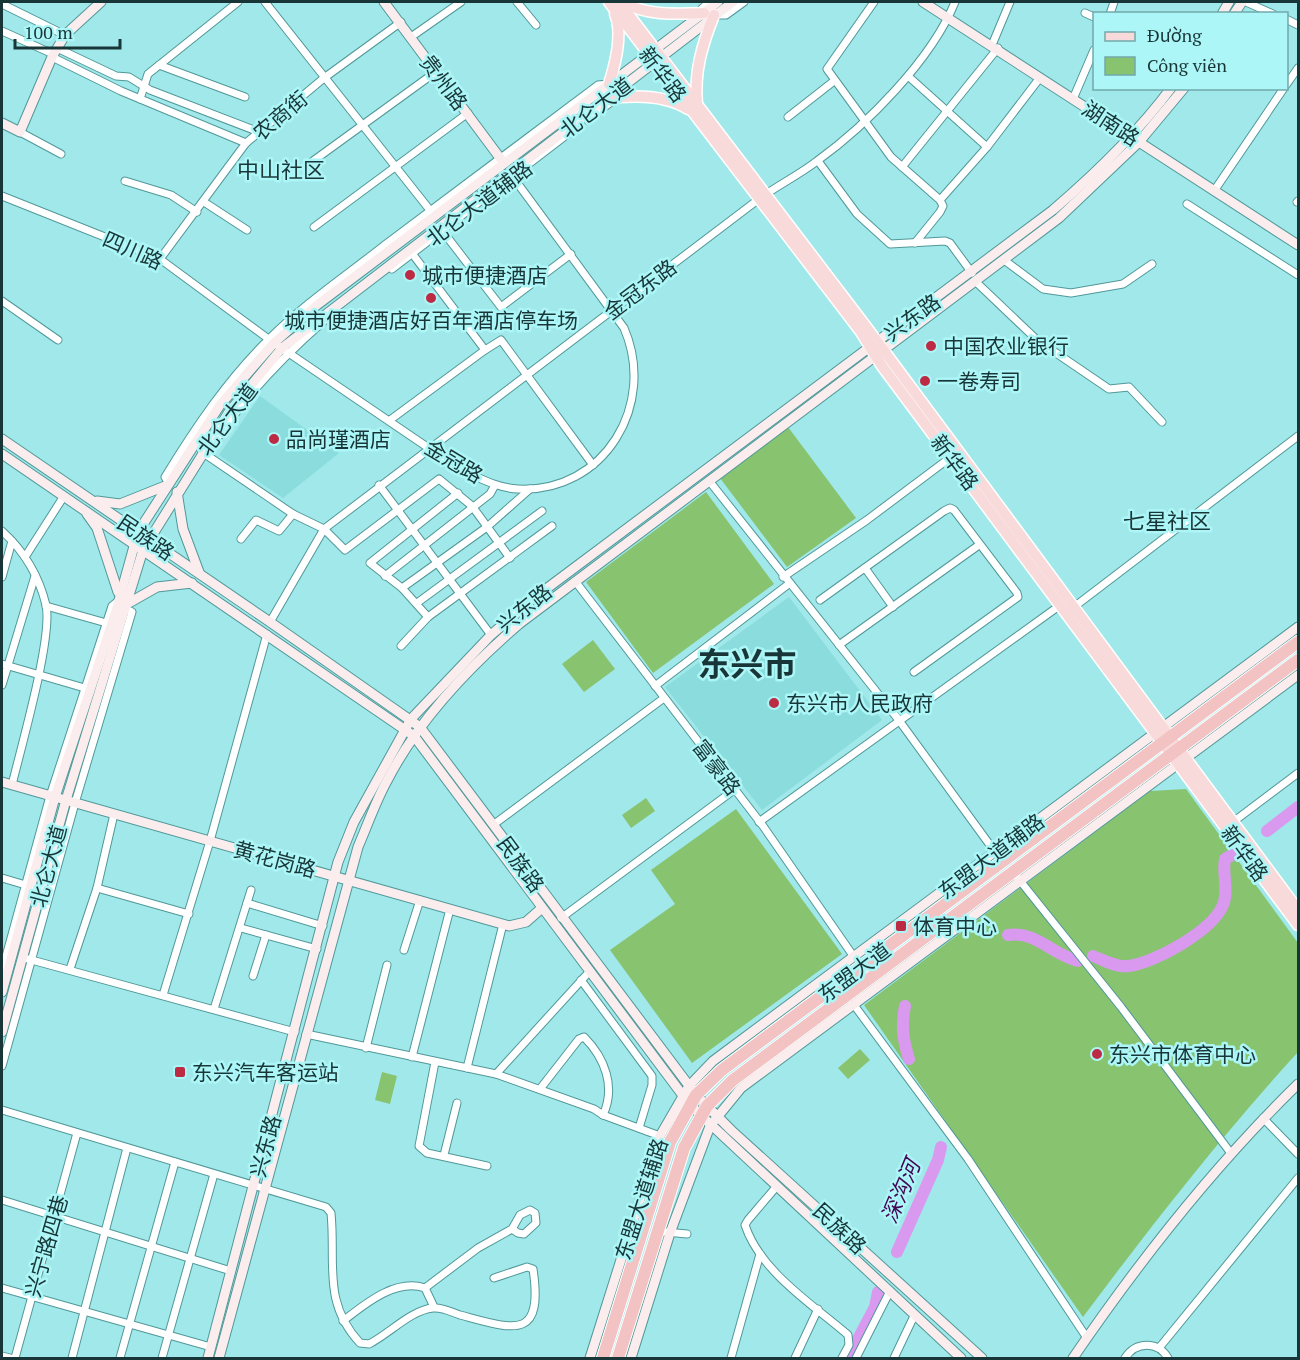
<svg xmlns="http://www.w3.org/2000/svg" width="1300" height="1360" viewBox="0 0 1300 1360" font-family="'PT Serif','Noto Sans SC',serif">
	<style>
		.built { fill: #8adcdd }
		.green { fill: #88c370 }
		.lines { fill: none; stroke-linecap: round; stroke-linejoin: round }
		.river { stroke: #d999ef; stroke-width: 12 }
		.street-casing { stroke: #519899; stroke-width: 9 }
		.secondary-casing { stroke: #519899; stroke-width: 11 }
		.primary-casing { stroke: #fff; stroke-width: 13 }
		.highway-casing { stroke: #fff; stroke-width: 14 }
		.street { stroke: #fff; stroke-width: 7 }
		.secondary { stroke: #fbeded; stroke-width: 9 }
		.primary { stroke: #f8dada; stroke-width: 10 }
		.highway { stroke: #f3c2c2; stroke-width: 12 }
		.poi-dot { fill: #bc2b43; stroke: #adf6f7; stroke-width: 2 }
		.labels { text-anchor: middle; dominant-baseline: central; stroke-width: 5; stroke-linejoin: round; paint-order: stroke }
		.street-label { font-size: 21px; fill: #183637; stroke: #adf6f7 }
		.poi-label { font-size: 21px; fill: #183637; stroke: #adf6f7; text-anchor: start }
		.neighbourhood-label { font-size: 22px; fill: #183637; stroke: #adf6f7 }
		.water-label { font-size: 22px; font-style: italic; fill: #440555; stroke: #adf6f7 }
		.town-label { font-size: 33px; font-weight: bold; fill: #183637; stroke: #adf6f7 }
	</style>
	<rect width="100%" height="100%" fill="#a0e8ea"/>
	<g class="built">
		<path d="M260 396 339 453 283 498 219 455Z"/>
		<path d="M789 597 882 720 762 810 665 687Z"/>
	</g>
	<g class="green">
		<path d="M788 427 856 518 787 567 720 478Z"/>
		<path d="M706 492 774 584 653 673 586 582Z"/>
		<path d="M593 640 615 669 584 692 562 664Z"/>
		<path d="M1186 789 1298 943V1052C1221 1136 1151 1226 1083 1317L864 1005 1150 791Z"/>
		<path d="M646 798 655 811 631 828 622 815Z"/>
		<path d="M736 809 842 954 692 1063 610 950 675 904 651 870Z"/>
		<path d="M860 1049 870 1060 848 1079 838 1068Z"/>
		<path d="M382 1072 397 1076 390 1104 375 1100Z"/>
	</g>
	<g class="lines">
		<g class="river">
			<path d="M1267 831 1298 807"/>
			<path d="M1008 935C1037 931 1052 955 1078 961"/>
			<path d="M1093 956C1103 960 1117 968 1128 966 1155 963 1212 931 1223 905 1229 891 1222 874 1225 859L1232 855"/>
			<path d="M905 1006C901 1026 903 1040 909 1059"/>
			<path d="M897 1252 938 1160 941 1147"/>
			<path d="M848 1358 875 1307 878 1292"/>
		</g>
		<defs>
			<g id="street">
				<path d="M265 2 433 214"/>
				<path d="M517 2 536 25"/>
				<path d="M874 2 827 69 891 157 940 200"/>
				<path d="M1246 2 1273 14"/>
				<path d="M2 4 65 35"/>
				<path d="M1085 13 1094 17"/>
				<path d="M696 14 709 2"/>
				<path d="M1110 14 1114 2"/>
				<path d="M717 15H726L744 2"/>
				<path d="M1286 19 1298 25"/>
				<path d="M2 31 53 54"/>
				<path d="M411 37 461 2"/>
				<path d="M992 45 1010 2"/>
				<path d="M57 48 116 76 129 77 150 90 259 132"/>
				<path d="M52 57 121 91 246 143"/>
				<path d="M159 65 245 97"/>
				<path d="M908 76 987 147"/>
				<path d="M1286 85 1298 68"/>
				<path d="M140 99 148 74 238 2"/>
				<path d="M1073 99 1094 50"/>
				<path d="M788 117 834 81"/>
				<path d="M587 120 614 100"/>
				<path d="M20 132 61 154"/>
				<path d="M313 161 437 71"/>
				<path d="M818 161 857 214 890 244 945 241 950 243 972 273"/>
				<path d="M902 167 998 48"/>
				<path d="M125 181 171 195 197 212"/>
				<path d="M1214 191 1284 88"/>
				<path d="M2 196 160 259 274 343 461 470C480 478 497 488 518 489 605 493 657 404 624 328L510 173"/>
				<path d="M204 202 247 230"/>
				<path d="M1297 202 1298 201"/>
				<path d="M1187 204 1298 275"/>
				<path d="M314 227 468 113"/>
				<path d="M441 229 501 307 571 254"/>
				<path d="M915 243 940 212 943 206 940 200 987 147 1039 79"/>
				<path d="M160 259 246 143 324 78 401 22"/>
				<path d="M1004 260 1043 289 1071 293 1123 284 1152 264"/>
				<path d="M392 269 573 130"/>
				<path d="M975 281 1037 340 1109 389 1129 387 1162 422"/>
				<path d="M2 301 58 340"/>
				<path d="M485 350 501 340 593 465"/>
				<path d="M390 420 485 350 411 252"/>
				<path d="M220 435C249 391 286 354 325 320"/>
				<path d="M202 452 293 514 324 529 345 550 439 479 472 506 510 558"/>
				<path d="M168 482 165 477C195 428 228 379 269 339 305 303 347 275 386 244 456 191 527 138 598 85L609 84"/>
				<path d="M710 482 898 719 995 852"/>
				<path d="M379 485 491 635"/>
				<path d="M2 531C23 550 39 576 46 605 53 637 21 747 12 785"/>
				<path d="M241 539 256 520 279 531 293 514"/>
				<path d="M25 557 64 496"/>
				<path d="M865 568 893 607"/>
				<path d="M385 576 490 494 495 485"/>
				<path d="M2 577 12 541"/>
				<path d="M783 577 867 520 951 457"/>
				<path d="M575 581 763 826 854 957"/>
				<path d="M402 588 487 527 530 489"/>
				<path d="M820 600 944 511 950 508 954 510 1017 593 1018 597 914 672"/>
				<path d="M417 603 542 511"/>
				<path d="M46 606 110 624"/>
				<path d="M1074 607 1298 436"/>
				<path d="M428 617 402 588 370 563 458 493"/>
				<path d="M270 622 324 529 759 199C778 185 799 175 817 161 867 125 932 59 955 2"/>
				<path d="M839 645 979 545"/>
				<path d="M401 646 428 617 552 526"/>
				<path d="M2 664 88 689"/>
				<path d="M2 685 35 576"/>
				<path d="M655 686 790 583"/>
				<path d="M114 814 97 888 189 914"/>
				<path d="M759 822 1059 606"/>
				<path d="M1233 822 1298 773"/>
				<path d="M493 825 664 698"/>
				<path d="M1013 872 1121 1007 1230 1152"/>
				<path d="M2 878 29 886"/>
				<path d="M247 903 323 926"/>
				<path d="M561 918 734 790"/>
				<path d="M241 928 317 949"/>
				<path d="M404 950 420 900"/>
				<path d="M28 959 295 1032"/>
				<path d="M70 969 97 888"/>
				<path d="M2 971 50 796 112 606 117 602"/>
				<path d="M253 976 266 935"/>
				<path d="M581 980 652 1076V1085L639 1128"/>
				<path d="M163 995 210 841 267 634"/>
				<path d="M854 1005 968 1159 1087 1338"/>
				<path d="M214 1009 251 890"/>
				<path d="M306 1034 496 1074 589 972"/>
				<path d="M366 1048 387 965"/>
				<path d="M412 1057 450 909"/>
				<path d="M435 1062 419 1146 427 1153 487 1166"/>
				<path d="M2 1066 75 803 132 612 126 609"/>
				<path d="M467 1068 503 924"/>
				<path d="M496 1074 594 1109 603 1115C616 1087 605 1058 584 1037L579 1039 540 1089"/>
				<path d="M2 1110 326 1207 331 1213C336 1263 322 1302 360 1343L369 1344C389 1334 411 1310 433 1308 443 1307 451 1312 460 1315 513 1329 544 1342 533 1269L527 1267 494 1278"/>
				<path d="M603 1115 660 1136"/>
				<path d="M1263 1118 1298 1154"/>
				<path d="M444 1155 457 1103"/>
				<path d="M777 1186 748 1220 745 1225C760 1271 812 1304 848 1335L849 1345 842 1358"/>
				<path d="M2 1200 231 1271"/>
				<path d="M666 1232 687 1234"/>
				<path d="M2 1288 211 1347"/>
				<path d="M425 1288 478 1248 512 1229 520 1215 530 1210 535 1213 536 1223 524 1234 518 1233 512 1229"/>
				<path d="M343 1321C364 1305 395 1278 425 1288L434 1307"/>
				<path d="M1159 1348 1298 1178"/>
				<path d="M2 1356 10 1358"/>
				<path d="M15 1358 77 1133"/>
				<path d="M72 1358 127 1148"/>
				<path d="M120 1358 175 1162"/>
				<path d="M162 1358 214 1174"/>
				<path d="M731 1358 760 1254"/>
				<path d="M795 1358 818 1309"/>
				<path d="M856 1358 889 1293"/>
				<path d="M894 1358 914 1316"/>
				<path d="M1125 1358C1136 1341 1158 1341 1168 1358"/>
			</g>
			<g id="secondary">
				<path d="M384 2 503 162"/>
				<path d="M923 2 1298 245"/>
				<path d="M1222 14 1229 2"/>
				<path d="M1234 14 1242 2"/>
				<path d="M2 123 20 132 52 57 65 35 101 2"/>
				<path d="M2 439 270 622 420 727 696 1095 731 1130 982 1358"/>
				<path d="M2 454 414 736 690 1105 961 1358"/>
				<path d="M177 492 183 529 199 572"/>
				<path d="M97 501 120 504 165 486"/>
				<path d="M87 514 97 528 118 592"/>
				<path d="M127 604 157 587 192 583"/>
				<path d="M2 782 509 926 526 922 542 908"/>
				<path d="M2 992 55 797 116 611 138 532 220 405 274 343 317 305 718 2"/>
				<path d="M2 1032 66 800 143 550 229 412 282 348 733 2"/>
				<path d="M208 1358 338 862 354 822 411 719 491 635 530 601 1053 210C1096 173 1137 134 1171 88"/>
				<path d="M219 1358 358 847C368 824 376 800 388 779 419 719 468 668 519 624L1059 218 1139 142 1184 88"/>
				<path d="M590 1358 660 1136 689 1086 713 1061 1298 627"/>
				<path d="M631 1358 670 1233 710 1126 741 1088 1298 675"/>
				<path d="M1073 1358C1140 1260 1213 1167 1298 1084"/>
			</g>
			<g id="primary">
				<path d="M609 2 861 332 882 366 1298 925"/>
				<path d="M619 2 867 328 1298 910"/>
				<path d="M622 2C646 16 677 14 704 13"/>
				<path d="M609 84C615 65 623 33 615 14"/>
				<path d="M604 99C631 95 664 94 688 109"/>
				<path d="M697 104C694 72 702 45 714 15"/>
			</g>
			<g id="highway">
				<path d="M603 1358 670 1142 696 1095 722 1070 1298 642"/>
				<path d="M618 1358 684 1148 707 1106 733 1080 1298 660"/>
			</g>
		</defs>
		<use href="#street" class="street-casing"/>
		<use href="#secondary" class="secondary-casing"/>
		<use href="#primary" class="primary-casing"/>
		<use href="#highway" class="highway-casing"/>
		<use href="#street" class="street"/>
		<use href="#secondary" class="secondary"/>
		<use href="#primary" class="primary"/>
		<use href="#highway" class="highway"/>
	</g>
	<g class="poi-dot">
		<circle cx="410" cy="275" r="6"/>
		<circle cx="431" cy="298" r="6"/>
		<circle cx="931" cy="346" r="6"/>
		<circle cx="925" cy="381" r="6"/>
		<circle cx="274" cy="439" r="6"/>
		<circle cx="774" cy="703" r="6"/>
		<rect x="895" y="920" width="12" height="12" rx="3"/>
		<circle cx="1097" cy="1054" r="6"/>
		<rect x="174" y="1066" width="12" height="12" rx="3"/>
	</g>
	<g class="labels">
		<g class="street-label">
			<text transform="translate(663 74) rotate(53)">新华路</text>
			<text transform="translate(444 82) rotate(53)">贵州路</text>
			<text transform="translate(596 107) rotate(-37)">北仑大道</text>
			<text transform="translate(280 115) rotate(-40)">农商街</text>
			<text transform="translate(1111 123) rotate(33)">湖南路</text>
			<text transform="translate(479 203) rotate(-37)">北仑大道辅路</text>
			<text transform="translate(133 250) rotate(24)">四川路</text>
			<text transform="translate(640 289) rotate(-37)">金冠东路</text>
			<text transform="translate(912 317) rotate(-36)">兴东路</text>
			<text transform="translate(227 419) rotate(-53)">北仑大道</text>
			<text transform="translate(454 461) rotate(31)">金冠路</text>
			<text transform="translate(955 462) rotate(53)">新华路</text>
			<text transform="translate(146 537) rotate(34)">民族路</text>
			<text transform="translate(524 608) rotate(-39)">兴东路</text>
			<text transform="translate(717 767) rotate(53)">富豪路</text>
			<text transform="translate(1245 853) rotate(54)">新华路</text>
			<text transform="translate(991 856) rotate(-37)">东盟大道辅路</text>
			<text transform="translate(275 859) rotate(15)">黄花岗路</text>
			<text transform="translate(521 864) rotate(54)">民族路</text>
			<text transform="translate(48 866) rotate(-75)">北仑大道</text>
			<text transform="translate(854 972) rotate(-37)">东盟大道</text>
			<text transform="translate(265 1146) rotate(-75)">兴东路</text>
			<text transform="translate(641 1199) rotate(-72)">东盟大道辅路</text>
			<text transform="translate(840 1228) rotate(43)">民族路</text>
			<text transform="translate(46 1246) rotate(-74)">兴宁路四巷</text>
		</g>
		<g class="poi-label">
			<text x="422" y="275">城市便捷酒店</text>
			<text x="431" y="320" text-anchor="middle">城市便捷酒店好百年酒店停车场</text>
			<text x="943" y="346">中国农业银行</text>
			<text x="937" y="381">一卷寿司</text>
			<text x="286" y="439">品尚瑾酒店</text>
			<text x="786" y="703">东兴市人民政府</text>
			<text x="913" y="926">体育中心</text>
			<text x="1109" y="1054">东兴市体育中心</text>
			<text x="192" y="1072">东兴汽车客运站</text>
		</g>
		<g class="neighbourhood-label">
			<text x="281" y="169">中山社区</text>
			<text x="1167" y="520">七星社区</text>
		</g>
		<g class="water-label">
			<text transform="translate(900 1191) rotate(-67)">深沟河</text>
		</g>
		<g class="town-label">
			<text x="747" y="663">东兴市</text>
		</g>
	</g>
	<rect width="1300" height="1360" fill="none" stroke="#183637" stroke-width="6"/>
	<rect x="1093" y="12" width="195" height="78" fill="#adf6f7" stroke="#71a9aa" stroke-width="1.5"/>
	<rect x="1105" y="32" width="30" height="9" fill="#f8dada" stroke="#71a9aa" stroke-width="1.5"/>
	<text x="1147" y="42" font-size="18" fill="#183637">Đường</text>
	<rect x="1105" y="57" width="30" height="18" fill="#88c370" stroke="#71a9aa" stroke-width="1.5"/>
	<text x="1147" y="72" font-size="18" fill="#183637">Công viên</text>
	<path d="M15 39v9h105v-9" fill="none" stroke="#183637" stroke-width="3"/>
	<text x="24" y="39" font-size="18" fill="#183637" stroke="#adf6f7" stroke-width="4.5" paint-order="stroke">100 m</text>
</svg>
